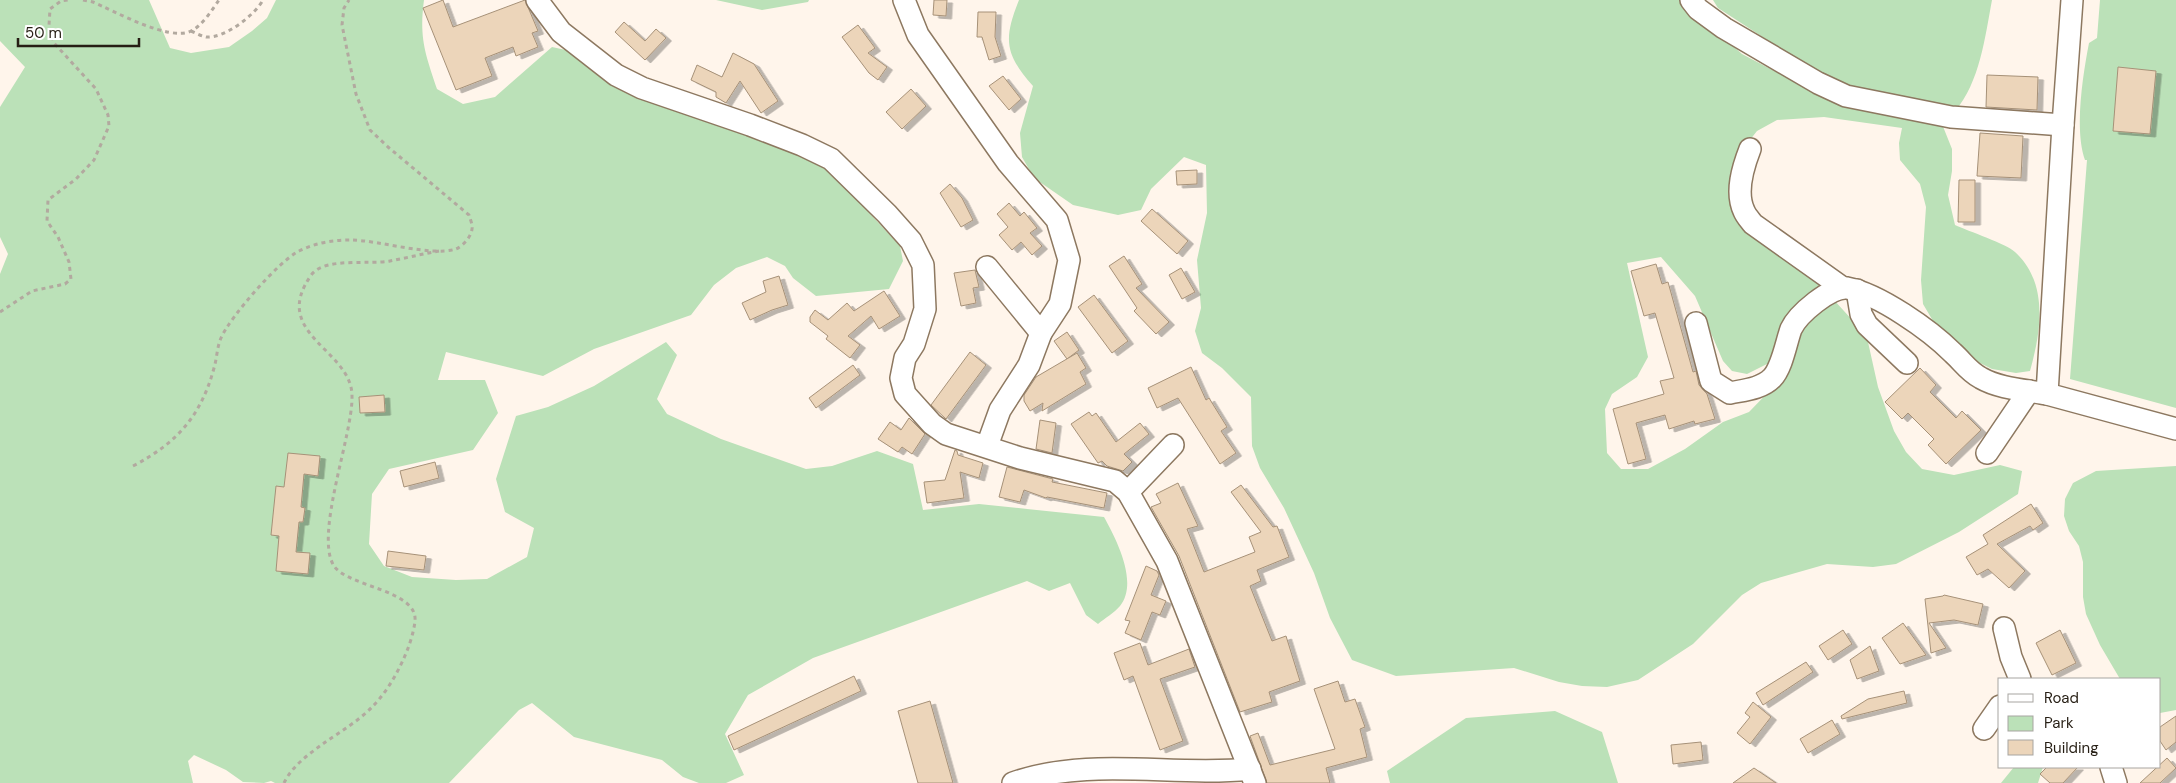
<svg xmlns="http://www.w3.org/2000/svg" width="2176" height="783" viewBox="0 0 2176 783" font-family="'DM Sans',sans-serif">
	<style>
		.green { fill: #bbe1b8 }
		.building { fill: #ecd5ba; stroke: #a69178; filter: url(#shadow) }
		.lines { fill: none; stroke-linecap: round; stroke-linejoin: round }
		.minor-casing { stroke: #8d7860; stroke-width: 24 }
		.path { stroke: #b2a99f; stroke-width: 3; stroke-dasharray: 4 4; stroke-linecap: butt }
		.minor { stroke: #fff; stroke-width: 21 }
	</style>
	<defs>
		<filter id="shadow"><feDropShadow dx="5.5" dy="3" stdDeviation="0" flood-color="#0004"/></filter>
	</defs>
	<rect width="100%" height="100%" fill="#fff5eb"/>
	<g class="green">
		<path d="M0 0H149L170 48 191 53 229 47 252 31 267 18 276 0H424C419 38 425 53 437 89L463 104 495 97 552 47 575 52 610 75 752 114 824 164 900 246 903 261 889 289 816 296 793 278 785 266 767 257 736 268 714 285 691 315 594 349 543 376 446 352 438 380H485L498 413 473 450 389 469 372 494 369 544 384 566 412 577 456 580 487 579 527 557 534 528 505 512 496 479 516 416 548 407 594 386 666 342 677 355 657 399 667 414 721 439 806 469 832 466 877 451 913 464 923 510 979 504 1104 517C1116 539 1139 582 1120 606 1114 613 1105 618 1098 624L1086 615 1070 583 1049 591 1027 581 813 658 748 695 725 734 744 775 726 783H699L683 777 662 760 574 737 532 703 519 710 449 783H275L271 781 264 783 243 782 226 770 194 755 188 761 193 783H0V274L8 254 0 237V107L25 67 0 41Z"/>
		<path d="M716 0H809L808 2 762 10Z"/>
		<path d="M1019 0H1681L1742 54 1837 104 1942 124 1952 149V171L1948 195 1955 225C1968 231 2007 244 2015 252 2049 283 2041 332 2030 371L2016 373 1992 369 1972 359 1936 326 1923 304 1921 280 1926 207 1920 184 1900 160 1899 143 1902 128 1824 117 1777 120 1757 131 1742 150 1734 195 1828 286 1771 362 1747 374 1732 371 1723 361 1695 296 1661 257 1627 263 1648 357 1637 377 1612 394 1605 409 1607 453 1621 469H1648L1685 449 1723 422 1749 412 1781 379 1799 329 1833 299 1855 323 1868 342 1878 387 1894 431 1906 452 1922 469 1954 475 2000 465 2022 471 2018 494 1959 532 1896 564 1873 567 1827 564 1761 583 1742 595 1693 644 1638 680 1607 687 1582 686 1559 682 1514 668 1396 676 1352 660 1330 618 1314 573 1284 508 1260 468 1252 446 1251 397 1222 368 1202 353 1195 331 1201 308 1197 260 1207 213 1206 165 1184 157 1151 189 1141 210 1118 215 1073 205 1034 178 1022 157 1020 133 1033 86C1005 54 1003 40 1019 0Z"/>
		<path d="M1713 0H1992C1985 37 1980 82 1955 111L1835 84 1718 8Z"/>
		<path d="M2100 0H2176V408L2070 379 2087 160H2085C2074 130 2083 74 2089 43L2097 38Z"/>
		<path d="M2176 466V710L2160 713V679H2120L2100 645 2086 614 2083 597V562L2079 546 2069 531 2064 516 2065 499 2073 483 2096 471Z"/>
		<path d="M1555 711 1602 732 1618 783H1390L1387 771 1466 718Z"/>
		<path d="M2014 767H2043L2038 783H2001Z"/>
	</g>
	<g class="building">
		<path d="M443 0 453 27 525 0 538 31 532 33 538 47 516 56 513 47 485 58 492 76 456 90 423 8Z"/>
		<path d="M934 0H947L946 16 933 15Z"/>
		<path d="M978 12H996L995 37 1001 56 989 60 982 37H977Z"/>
		<path d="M624 22 645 41 656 29 666 38 645 60 615 32Z"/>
		<path d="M858 25 875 48 868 53 887 67 878 80 869 73 842 37Z"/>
		<path d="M733 53 754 64 778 101 761 113 740 81 726 103 716 97V92L691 80 697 65 722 77Z"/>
		<path d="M2118 67 2156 71 2150 134 2113 131Z"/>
		<path d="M1987 75 2038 77 2037 110 1986 107Z"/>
		<path d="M1003 76 1021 99 1009 110 989 86Z"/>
		<path d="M911 89 926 106 902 129 886 112Z"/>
		<path d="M1980 133 2023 136 2021 178 1977 176Z"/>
		<path d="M1197 170V184L1177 185 1176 171Z"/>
		<path d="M1959 180H1975V222H1958Z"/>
		<path d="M950 184 962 198 973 220 961 227 940 193Z"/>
		<path d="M1009 203 1020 216 1024 212 1037 228 1030 233 1042 246 1032 255 1021 242 1012 250 999 235 1008 227 997 214Z"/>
		<path d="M1152 209 1188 241 1177 254 1141 221Z"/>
		<path d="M1124 256 1142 284 1136 288 1169 322 1156 334 1134 311 1137 308 1109 266Z"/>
		<path d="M1656 264 1662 284 1668 282 1693 372 1696 371 1699 385 1707 394 1715 419 1695 424 1694 421 1669 429 1665 415 1636 423 1646 459 1628 464 1613 409 1664 394 1660 381 1674 378 1655 313 1644 316 1631 271Z"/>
		<path d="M1181 268 1195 292 1182 299 1169 275Z"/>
		<path d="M975 270 979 287 973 288 976 303 961 306 954 273Z"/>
		<path d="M779 276 788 305 772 310 750 320 742 303 766 292 763 281Z"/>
		<path d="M884 291 900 316 879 329 871 316 848 336 860 345 850 358 826 339 828 336 810 322V317L815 310 828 320 847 303 854 311Z"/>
		<path d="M1094 295 1128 341 1112 353 1078 307Z"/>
		<path d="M1067 332 1079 350 1067 359 1054 341Z"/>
		<path d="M970 352 986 365 946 419 931 405Z"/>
		<path d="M1077 353 1086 368 1080 372 1086 384 1042 411 1043 403 1030 411 1024 401V395L1036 377Z"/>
		<path d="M853 365 860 375 816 408 809 398Z"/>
		<path d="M1191 367 1206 400 1209 398 1227 427 1221 431 1236 453 1220 464 1178 398 1157 408 1148 388Z"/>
		<path d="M1920 368 1936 385 1930 392 1956 418 1962 411 1981 430 1946 464 1928 445 1934 439 1908 413 1902 419 1885 402Z"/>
		<path d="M384 395 385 412 360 413 359 397Z"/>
		<path d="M1089 412 1092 416 1096 413 1116 442 1140 423 1149 434 1124 454 1132 462 1123 471 1107 466 1102 461 1098 463 1071 424Z"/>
		<path d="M909 418 925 434 912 454 902 447 898 452 878 439 890 422 901 430Z"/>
		<path d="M1040 420 1056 423 1052 453 1036 449Z"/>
		<path d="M955 450 957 451 958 455 983 463 979 478 960 472 964 498 927 503 924 482 945 480Z"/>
		<path d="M288 453 320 456 318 476 304 474 301 507 305 508 303 522H299L296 552 310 553 308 574 276 571 279 536 271 535 276 486 284 487Z"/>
		<path d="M435 462 439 478 404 487 400 471Z"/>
		<path d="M1007 467 1053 479 1052 482 1107 493 1104 508 1047 497 1046 498 1024 490 1020 502 999 497Z"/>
		<path d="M1178 483 1198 526 1187 529 1204 572 1255 552 1249 537 1261 532 1231 492 1241 485 1273 527 1277 526 1289 557 1257 570 1261 581 1250 586 1272 641 1286 636 1300 681 1269 692 1272 702 1240 712 1179 556 1151 507 1161 503 1156 494Z"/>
		<path d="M2031 504 2043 523 2033 530 2030 526 1997 544 2025 571 2009 588 1988 569 1977 575 1966 557 1988 544 1983 535Z"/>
		<path d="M388 551 426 556 424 570 386 566Z"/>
		<path d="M1146 566 1157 571 1159 575 1151 595 1166 601 1160 615 1152 612 1141 640 1125 633 1130 621 1125 620Z"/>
		<path d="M1944 595 1983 604 1978 625 1954 620 1929 623 1946 648 1931 653 1925 599 1943 596Z"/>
		<path d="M1903 623 1926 655 1900 664 1882 638Z"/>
		<path d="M1843 630 1852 644 1828 660 1819 646Z"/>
		<path d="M2060 630 2076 663 2052 675 2036 643Z"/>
		<path d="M1140 643 1148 665 1189 649 1195 667 1160 679 1183 741 1160 750 1133 676 1124 680 1114 653Z"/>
		<path d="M1870 646 1879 671 1857 679 1850 660Z"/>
		<path d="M1806 662 1813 672 1763 705 1756 693Z"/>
		<path d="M854 676 861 691 734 750 728 736Z"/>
		<path d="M1338 681 1345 702 1355 699 1365 727 1360 729 1367 757 1326 768 1330 783H1267L1250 736 1258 733 1270 765 1335 749 1314 689Z"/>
		<path d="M1904 691 1907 703 1842 719 1841 716 1868 699Z"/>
		<path d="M930 701 953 783H918L898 711Z"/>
		<path d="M1753 702 1771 717 1750 744 1737 733 1750 717 1745 713Z"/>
		<path d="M2176 716V742L2166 750 2160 741V727Z"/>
		<path d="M1832 720 1840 734 1808 753 1800 739Z"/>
		<path d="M1701 742 1703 760 1673 764 1671 745Z"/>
		<path d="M2167 758 2176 768 2160 783H2140Z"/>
		<path d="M2047 767H2078L2063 783H2050L2040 774Z"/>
		<path d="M1754 768 1776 783H1733Z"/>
	</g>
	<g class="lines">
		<defs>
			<g id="minor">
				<path d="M537 0 561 32 616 75 642 88 750 125 802 145 831 159 887 214 911 241 923 265 925 309 914 344 905 358 901 378 905 394 932 424 946 434 1020 458 1115 481 1128 492 1167 561 1255 783"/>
				<path d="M904 0 918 35 1008 163 1057 220 1069 260 1060 304 1041 333 1029 365 1000 410 987 446"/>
				<path d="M1691 0 1698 9 1724 28 1818 83 1846 96 1951 117 2063 125"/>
				<path d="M2072 0 2063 125 2047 394 2176 429"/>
				<path d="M1750 149C1743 167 1735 192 1744 211 1746 216 1750 220 1753 224L1843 288"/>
				<path d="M987 267 1041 333"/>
				<path d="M1857 290 1861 314 1867 325 1907 363"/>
				<path d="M1696 323 1711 381 1730 393C1744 390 1761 389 1772 378 1782 368 1786 343 1791 329 1798 314 1831 286 1847 288 1879 294 1930 330 1953 353 1964 363 1968 371 1981 378 2000 389 2027 390 2047 394"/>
				<path d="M1987 453 2029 391"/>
				<path d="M1128 492 1173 445"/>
				<path d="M2004 628 2011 657 2020 679"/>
				<path d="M1984 729 2000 706"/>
				<path d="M2111 767 2116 783"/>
				<path d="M1013 783C1090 756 1172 777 1250 769"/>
			</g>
		</defs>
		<use href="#minor" class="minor-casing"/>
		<g class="path">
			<path d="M83 0 93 2C114 11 170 42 191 31 202 26 212 10 219 0"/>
			<path d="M191 31C196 33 201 36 206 37 224 39 255 15 263 0"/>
			<path d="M0 312 32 291 65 284 71 279 69 262 58 237 47 221 48 200 76 179 94 160 109 126 108 115 96 89 54 43 49 25 50 9 61 1 68 0"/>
			<path d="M133 466C177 443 201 416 214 368 217 358 217 347 221 338 230 317 279 261 299 251 315 243 333 240 350 240 379 240 431 257 456 249 463 246 471 237 472 229 473 225 470 219 469 215L388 147 370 130 356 94 342 25 344 8 349 0"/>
			<path d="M284 783C292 766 309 754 324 743 340 732 360 720 373 706 392 687 412 648 415 621 418 590 348 587 334 566 314 535 353 435 352 396 352 349 268 334 312 274 326 257 370 265 390 261 406 258 422 254 439 251"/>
		</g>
		<use href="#minor" class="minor"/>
	</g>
	<rect x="1998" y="678" width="162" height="90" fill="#ffffff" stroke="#a8a5a1"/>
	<rect x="2008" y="694" width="25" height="8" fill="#ffffff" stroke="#a8a5a1"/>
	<text x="2044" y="703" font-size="15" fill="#261e14">Road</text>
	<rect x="2008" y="716" width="25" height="15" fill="#bbe1b8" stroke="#a8a5a1"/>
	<text x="2044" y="728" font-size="15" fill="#261e14">Park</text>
	<rect x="2008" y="740" width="25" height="15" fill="#ecd5ba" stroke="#a8a5a1"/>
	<text x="2044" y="753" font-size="15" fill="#261e14">Building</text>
	<path d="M18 38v8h121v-8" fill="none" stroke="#261e14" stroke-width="2.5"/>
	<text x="25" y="38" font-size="15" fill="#261e14" stroke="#ffffff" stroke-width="4" paint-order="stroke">50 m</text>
</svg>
